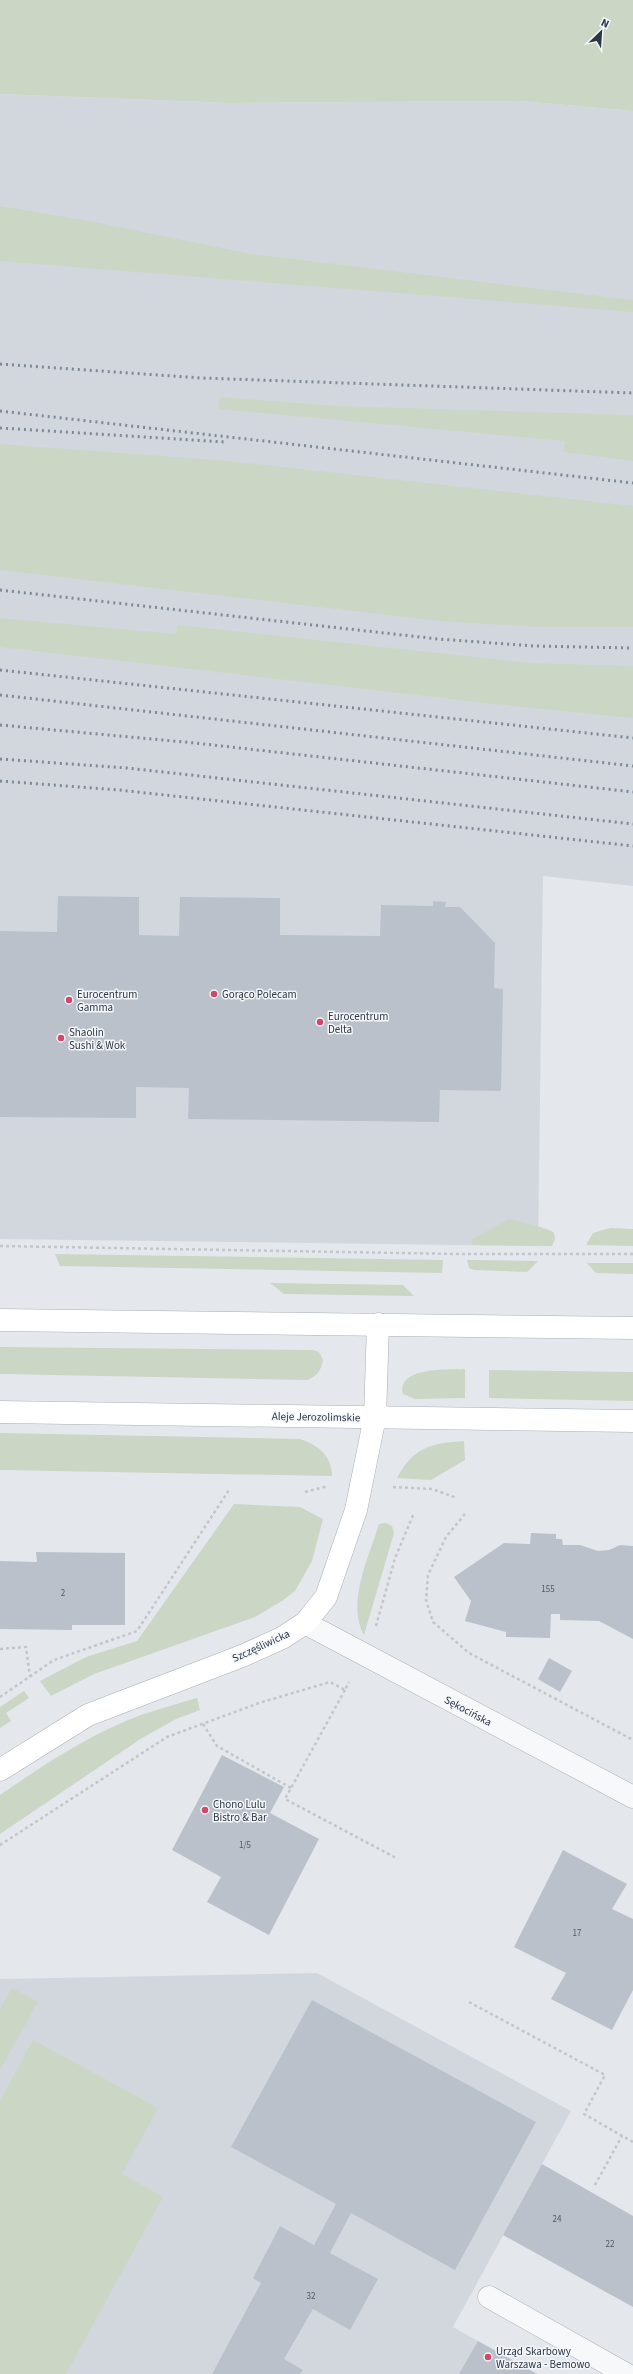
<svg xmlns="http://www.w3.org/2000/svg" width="633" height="2374" viewBox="0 0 633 2374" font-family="'Source Sans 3',sans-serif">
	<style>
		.built { fill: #d2d7de }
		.green { fill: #cbd6c5 }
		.building { fill: #bbc1ca }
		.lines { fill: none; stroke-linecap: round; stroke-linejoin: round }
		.street-casing { stroke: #a9afb7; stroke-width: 23 }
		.secondary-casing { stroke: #a9afb7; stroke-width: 23 }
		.path { stroke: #c2c6cb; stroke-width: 2.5; stroke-dasharray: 3 3; stroke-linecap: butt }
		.street { stroke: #f7f8fa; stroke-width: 22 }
		.secondary { stroke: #fff; stroke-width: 22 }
		.rail { stroke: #7d8996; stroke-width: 3; stroke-dasharray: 2 4; stroke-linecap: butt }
		.poi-dot { fill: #d1486c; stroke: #f4f6f9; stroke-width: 1.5 }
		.labels { text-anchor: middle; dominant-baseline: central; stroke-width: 3; stroke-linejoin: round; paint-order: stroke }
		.number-label { font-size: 9px; fill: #4f5a66 }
		.poi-label { font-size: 11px; fill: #2b3745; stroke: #f4f6f9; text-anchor: start }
		.street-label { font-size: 11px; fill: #2b3745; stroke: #f4f6f9 }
	</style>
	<rect width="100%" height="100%" fill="#e4e8ec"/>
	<g class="built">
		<path d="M0 94 230 103 521 101 633 111V886L543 876 538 1246 0 1239Z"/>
		<path d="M317 1973 571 2111 453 2327 537 2374H0V1979Z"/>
	</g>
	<g class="green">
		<path d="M0 0H633V111L521 101 230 103 0 94Z"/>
		<path d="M0 206 94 222 252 254 633 300V312L0 261Z"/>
		<path d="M220 397 336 406 633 415V461L563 452 565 441 218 409Z"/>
		<path d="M0 444 229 461 633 506V627H534L440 621 0 570Z"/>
		<path d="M0 618 176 634 177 625 530 663 633 666V718L494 704 0 647Z"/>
		<path d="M509 1219C518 1221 550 1228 554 1233L555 1239 552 1246 472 1245V1239Z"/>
		<path d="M610 1228 633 1229V1246L586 1245 593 1233Z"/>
		<path d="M55 1254 443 1260 442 1273 60 1266Z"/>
		<path d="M467 1260 538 1261 527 1272 474 1270 469 1268Z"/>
		<path d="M587 1263H633V1274L596 1273Z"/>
		<path d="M270 1283 403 1285 414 1296 284 1294Z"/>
		<path d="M0 1347 313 1350 319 1352 323 1360C321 1371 317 1376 307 1380L0 1374Z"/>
		<path d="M465 1369V1398L415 1399 403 1394C396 1366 450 1370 465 1369Z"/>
		<path d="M489 1370 633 1372V1401L489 1398Z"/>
		<path d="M0 1433 300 1439C318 1445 332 1456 332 1476L0 1470Z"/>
		<path d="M464 1441 465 1460 431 1480 397 1478C413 1447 432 1443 464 1441Z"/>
		<path d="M234 1504 300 1507 323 1519 312 1561 295 1591 282 1601 255 1617 94 1674 51 1696 40 1681 86 1657 137 1641Z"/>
		<path d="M386 1523 392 1526 394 1533 364 1635C346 1603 369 1557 379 1524Z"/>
		<path d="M24 1691 29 1698 6 1713 11 1721 0 1728V1707Z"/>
		<path d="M197 1698 200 1710 176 1719 142 1738 0 1834V1795C45 1764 90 1734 141 1715 160 1709 178 1703 197 1698Z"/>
		<path d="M12 1988 38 2002 0 2070V2009Z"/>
		<path d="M33 2040 158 2108 122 2174 163 2197 66 2374H0V2101Z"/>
	</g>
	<g class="building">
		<path d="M58 896 139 897V935L179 936 180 897 280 898V935L380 936 381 905 433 906V901L446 902 445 907H460L495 943 494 988 503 989 501 1091 440 1090 439 1122 188 1119 189 1088 136 1087V1118L0 1117V931L57 932Z"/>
		<path d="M531 1533 556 1534V1539H562L563 1545H580L598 1551 609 1550 620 1545 633 1546V1639L599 1621 560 1620V1614H551L550 1638 506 1637V1632L465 1621 471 1601 454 1577 504 1543 530 1544Z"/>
		<path d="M36 1552 125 1553V1625H72V1630L0 1629V1561L37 1562Z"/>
		<path d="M549 1658 572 1671 560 1692 538 1679Z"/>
		<path d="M222 1755 284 1787 270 1813 319 1839 269 1935 207 1902 221 1877 172 1850Z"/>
		<path d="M563 1850 627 1884 612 1909 633 1919V1990L612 2030 551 1999 566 1973 514 1947Z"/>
		<path d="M312 2000 536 2122 455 2270 351 2213 330 2253 378 2279 350 2330 313 2309 284 2359 303 2370 300 2374H212L261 2283 253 2278 280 2226 314 2245 336 2204 231 2147Z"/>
		<path d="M542 2164 633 2216V2307L503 2235Z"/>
		<path d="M478 2341 537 2374H459Z"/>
	</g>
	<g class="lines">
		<defs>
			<g id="street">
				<path d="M305 1623 633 1797"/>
				<path d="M489 2297 626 2374"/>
			</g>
			<g id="secondary">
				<path d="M0 1320 633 1328"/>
				<path d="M0 1412 633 1421"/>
				<path d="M0 1770 88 1715 242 1656 282 1638 305 1623 326 1597 356 1510 375 1417 378 1324"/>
			</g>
		</defs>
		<use href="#street" class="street-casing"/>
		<use href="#secondary" class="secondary-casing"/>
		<g class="path">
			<path d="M0 1246 457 1254H633"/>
			<path d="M393 1487 432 1489 457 1498"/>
			<path d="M305 1492 328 1486"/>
			<path d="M465 1514 446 1537 428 1575 426 1600 433 1622 469 1653 633 1740"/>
			<path d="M376 1626 395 1558 414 1513"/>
			<path d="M0 1649 26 1647 30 1677"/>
			<path d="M345 1690 285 1799 398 1859"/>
			<path d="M0 1697 54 1660 137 1631 229 1490"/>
			<path d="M203 1724 217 1746 291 1788"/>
			<path d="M0 1845 167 1737 259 1703 330 1682 345 1690 349 1682"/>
			<path d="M469 2002 605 2075 584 2114 633 2142"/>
			<path d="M595 2185 622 2136"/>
		</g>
		<use href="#street" class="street"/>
		<use href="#secondary" class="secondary"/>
		<g class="rail">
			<path d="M0 364 201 378 633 393"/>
			<path d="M0 411 633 483"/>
			<path d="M0 428 225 442"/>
			<path d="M0 590 438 639 534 646 633 648"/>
			<path d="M0 670 633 738"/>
			<path d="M0 695 633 766"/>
			<path d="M0 725 195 743 633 792"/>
			<path d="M0 759 127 768 633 824"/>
			<path d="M0 781 119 790 633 846"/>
		</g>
	</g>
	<g class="poi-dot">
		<circle cx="214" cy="994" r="4"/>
		<circle cx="69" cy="1000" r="4"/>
		<circle cx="320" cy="1022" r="4"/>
		<circle cx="61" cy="1038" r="4"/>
		<circle cx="205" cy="1810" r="4"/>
		<circle cx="488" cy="2357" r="4"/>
	</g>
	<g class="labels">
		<g class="number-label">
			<text x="548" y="1589">155</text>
			<text x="63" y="1593">2</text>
			<text x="245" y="1845">1/5</text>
			<text x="577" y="1933">17</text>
			<text x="557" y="2219">24</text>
			<text x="610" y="2244">22</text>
			<text x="311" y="2296">32</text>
		</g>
		<g class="poi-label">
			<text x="77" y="994">Eurocentrum<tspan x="77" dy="13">Gamma</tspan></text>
			<text x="222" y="994">Gorąco Polecam</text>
			<text x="328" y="1016">Eurocentrum<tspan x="328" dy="13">Delta</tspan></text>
			<text x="69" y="1032">Shaolin<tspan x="69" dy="13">Sushi &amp; Wok</tspan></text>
			<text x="213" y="1804">Chono Lulu<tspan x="213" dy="13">Bistro &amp; Bar</tspan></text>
			<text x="496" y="2351">Urząd Skarbowy<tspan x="496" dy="13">Warszawa - Bemowo</tspan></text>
		</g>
		<g class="street-label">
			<text transform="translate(316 1417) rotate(1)">Aleje Jerozolimskie</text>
			<text transform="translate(261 1646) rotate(-25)">Szczęśliwicka</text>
			<text transform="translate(468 1711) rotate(28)">Sękocińska</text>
		</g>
	</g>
	<g transform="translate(601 32) rotate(25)" stroke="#f4f6f9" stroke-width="3" paint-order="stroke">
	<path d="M0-3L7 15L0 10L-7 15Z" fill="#2b3745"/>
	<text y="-6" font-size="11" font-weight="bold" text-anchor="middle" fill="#2b3745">N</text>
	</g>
</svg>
